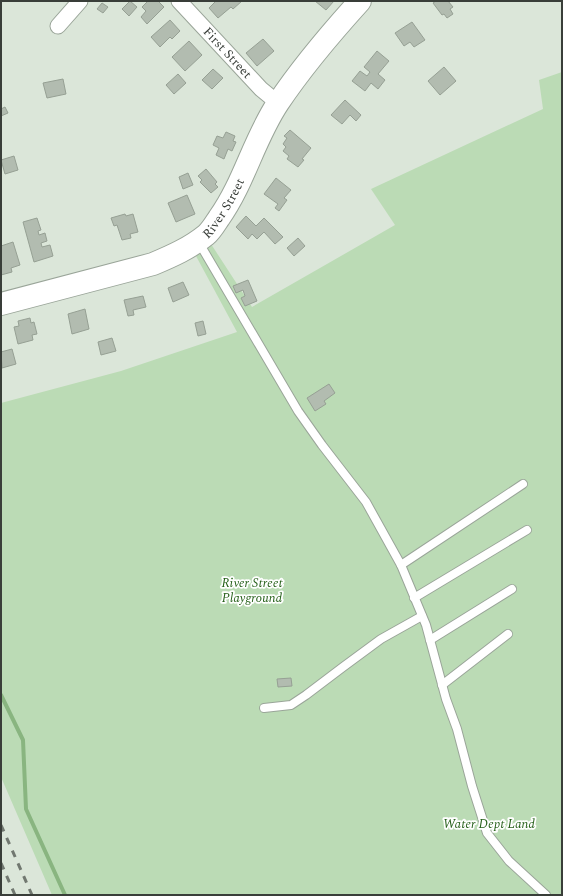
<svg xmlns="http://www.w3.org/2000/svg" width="563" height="896" viewBox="0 0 563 896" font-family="Spectral,serif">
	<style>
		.green { fill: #bbdbb5 }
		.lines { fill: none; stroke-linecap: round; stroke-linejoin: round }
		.stream { stroke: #89b580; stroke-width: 4 }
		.building { fill: #b2bcb0; stroke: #96a094 }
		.service-casing { stroke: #9aa599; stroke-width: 10 }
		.minor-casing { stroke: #9aa599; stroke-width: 17 }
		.secondary-casing { stroke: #9aa599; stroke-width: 24 }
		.service { stroke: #fff; stroke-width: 8 }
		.minor { stroke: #fff; stroke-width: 15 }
		.secondary { stroke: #fff; stroke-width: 22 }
		.rail { stroke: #717870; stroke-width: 3; stroke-dasharray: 7 7; stroke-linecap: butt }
		.labels { text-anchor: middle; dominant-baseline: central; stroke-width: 3.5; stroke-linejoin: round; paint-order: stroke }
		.street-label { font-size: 13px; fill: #393e39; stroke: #fff }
		.park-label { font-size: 13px; font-style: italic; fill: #27611b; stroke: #fff }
	</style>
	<rect width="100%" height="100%" fill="#dbe6d9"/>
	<path class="green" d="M562 72V895H52L1 777V403L121 371 237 332 196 256 211 244 252 307 395 225 371 189 543 109 539 80Z"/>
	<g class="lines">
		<path class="stream" d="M1 695 23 740 26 809 65 895"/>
	</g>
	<g class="building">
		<path d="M130 1 137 7 129 16 122 9Z"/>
		<path d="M148 1H158L164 7 147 24 141 17 146 11 142 7Z"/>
		<path d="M216 1H242L233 9 231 7 218 18 209 8Z"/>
		<path d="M315 1H334L326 10Z"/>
		<path d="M436 1H448L453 7 450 9 453 14 447 18 444 14 442 15 433 3Z"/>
		<path d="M102 3 108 7 103 13 97 9Z"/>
		<path d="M170 20 180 31 172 39 170 37 160 47 151 37Z"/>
		<path d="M412 22 425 40 414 47 410 42 404 46 395 33Z"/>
		<path d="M263 39 274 51 257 66 246 53Z"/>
		<path d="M189 41 202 55 185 71 172 57Z"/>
		<path d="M377 51 389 61 378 74 385 80 378 89 371 83 365 91 352 81 360 71 367 76 370 72 364 67Z"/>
		<path d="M444 67 456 81 440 95 428 81Z"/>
		<path d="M213 69 223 78 212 89 202 80Z"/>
		<path d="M178 74 186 83 174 94 166 85Z"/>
		<path d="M63 79 66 94 47 98 43 83Z"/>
		<path d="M345 100 361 115 356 121 350 115 342 124 331 115Z"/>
		<path d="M5 107 8 113 1 116V109Z"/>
		<path d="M290 130 311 148 302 159 304 160 298 167 287 159 289 156 283 151 286 147 283 144 287 138 284 136Z"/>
		<path d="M226 132 235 136 233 141 236 142 232 151 228 149 224 159 216 155 219 148 213 145 217 136 223 138Z"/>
		<path d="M14 156 18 170 5 174 1 160Z"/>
		<path d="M206 169 217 182 215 184 218 187 211 193 200 182 202 180 198 176Z"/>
		<path d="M188 173 193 185 183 189 179 177Z"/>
		<path d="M276 178 291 190 284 198 287 200 279 211 275 208 278 204 264 194Z"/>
		<path d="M187 195 195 214 176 222 168 203Z"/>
		<path d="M125 214 126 216 133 214 138 232 130 234 131 238 122 240 117 225 114 226 111 218Z"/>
		<path d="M246 216 256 226 264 218 283 237 275 244 264 232 257 239 252 234 248 239 236 227Z"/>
		<path d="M37 218 41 230 38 231 39 235 45 233 47 241 41 243 42 247 50 245 53 256 34 262 23 222Z"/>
		<path d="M298 238 305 246 294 256 287 248Z"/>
		<path d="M13 242 20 265 11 268 12 272 1 275V246Z"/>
		<path d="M248 280 257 301 245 306 241 298 245 296 243 290 236 293 233 286Z"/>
		<path d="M183 282 189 295 173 302 168 288Z"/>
		<path d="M143 296 146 307 133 310 134 315 128 316 124 300Z"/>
		<path d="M85 309 89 329 72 334 68 314Z"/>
		<path d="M30 318 31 323 34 322 37 334 32 335 33 340 18 344 14 327 19 326 18 321Z"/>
		<path d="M203 321 206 334 198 336 195 323Z"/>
		<path d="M112 338 116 351 101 355 98 342Z"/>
		<path d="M12 349 16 364 2 368 1 352Z"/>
		<path d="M329 384 335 393 324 401 326 404 315 411 307 398Z"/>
		<path d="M291 678 292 686 278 687 277 679Z"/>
	</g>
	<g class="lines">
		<defs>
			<g id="service">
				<path d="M198 241 298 411 322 445 366 502 401 565 426 625 446 699 457 729 472 786 487 833 509 861 546 895"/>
				<path d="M401 565 523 484"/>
				<path d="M414 598 527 530"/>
				<path d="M430 640 512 589"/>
				<path d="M442 685 508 634"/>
				<path d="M264 708 291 705 306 695 343 667 381 639 422 616"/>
			</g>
			<g id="minor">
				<path id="s1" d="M179 1 261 89 278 103"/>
				<path d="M58 26 80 1"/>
			</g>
			<g id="secondary">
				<path id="s2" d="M1 304 153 264C172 256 190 248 206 235 211 231 215 224 219 218 244 183 254 139 278 103 302 67 331 33 360 1"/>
			</g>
		</defs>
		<use href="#service" class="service-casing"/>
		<use href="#minor" class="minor-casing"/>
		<use href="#secondary" class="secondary-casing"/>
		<use href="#service" class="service"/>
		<use href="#minor" class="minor"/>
		<use href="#secondary" class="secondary"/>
		<g class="rail">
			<path d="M1 825 32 895"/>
			<path d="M1 863 15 895"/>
		</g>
	</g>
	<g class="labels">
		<g class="street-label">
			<text stroke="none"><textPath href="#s1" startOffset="71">First Street</textPath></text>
			<text stroke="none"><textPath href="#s2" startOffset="250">River Street</textPath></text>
		</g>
		<g class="park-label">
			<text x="252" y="583">River Street<tspan x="252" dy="15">Playground</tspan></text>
			<text x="489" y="824">Water Dept Land</text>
		</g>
	</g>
	<rect width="563" height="896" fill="none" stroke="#393e39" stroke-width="4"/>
</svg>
